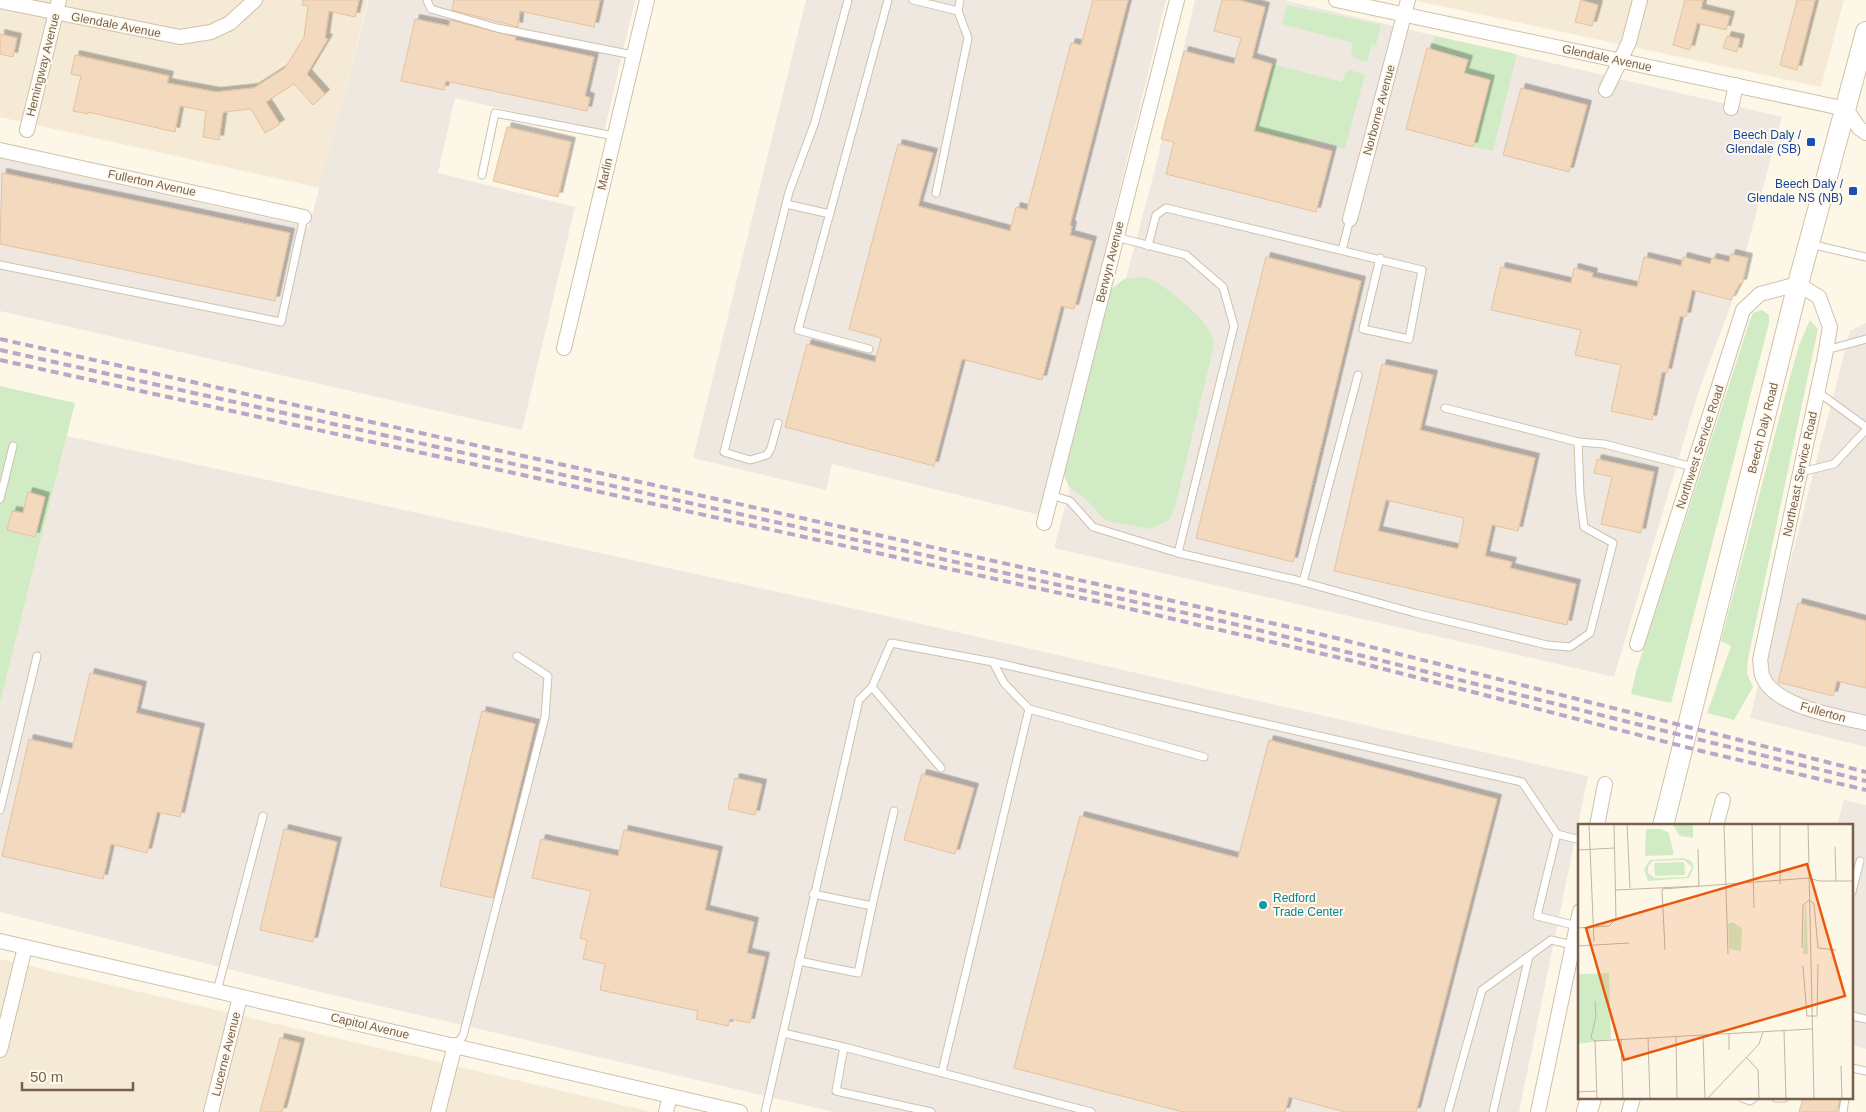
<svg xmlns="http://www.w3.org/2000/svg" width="1866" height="1112" viewBox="0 0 1866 1112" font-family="Helvetica,sans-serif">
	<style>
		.residential { fill: #f5ead6 }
		.industrial { fill: #eee8e1 }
		.green { fill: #d1ecc5 }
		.building { fill: #f3d9be; stroke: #e6c19e; fill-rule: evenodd; filter: url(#shadow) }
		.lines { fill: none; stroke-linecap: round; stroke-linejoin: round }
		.service-casing { stroke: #cfc0ac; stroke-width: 9 }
		.minor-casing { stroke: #cfc0ac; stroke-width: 16 }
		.secondary-casing { stroke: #d3c1aa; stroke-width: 22 }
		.service { stroke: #fff; stroke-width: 7 }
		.minor { stroke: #fff; stroke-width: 14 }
		.secondary { stroke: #fff; stroke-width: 20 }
		.rail { stroke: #bba5c8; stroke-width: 4; stroke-dasharray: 8 5; stroke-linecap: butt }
		.transit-dot { fill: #1a4fb4; stroke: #fffaef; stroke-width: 2 }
		.culture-dot { fill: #0f9aa8; stroke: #fffaef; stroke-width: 2 }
		.labels { text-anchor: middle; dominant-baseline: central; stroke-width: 4; stroke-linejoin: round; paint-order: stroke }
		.street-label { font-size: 12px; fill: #785f4a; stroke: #fffaef }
		.transit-label { font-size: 12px; fill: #164399; stroke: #fffaef; text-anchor: end }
		.culture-label { font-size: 12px; fill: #0d838f; stroke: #fffaef; text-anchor: start }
		.inset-road { fill: none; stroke: #c4b5a4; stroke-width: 1 }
		.view { fill: #e8590c; fill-opacity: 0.15; stroke: #e8590c; stroke-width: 2.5 }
		.inset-edge { fill: none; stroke: #785f4a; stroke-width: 2.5 }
	</style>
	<defs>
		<filter id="shadow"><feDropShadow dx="4.5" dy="-4.5" stdDeviation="0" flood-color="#0004"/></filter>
	</defs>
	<rect width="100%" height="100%" fill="#fdf7e8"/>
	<g class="residential">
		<path d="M0 0H368L320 188 0 117Z"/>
		<path d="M1413 0H1844L1821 87Z"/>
		<path d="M0 959 21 964 652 1112H0Z"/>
	</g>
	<g class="industrial">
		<path d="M369 0H635L604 132 455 98 438 173 575 207 522 430 0 311V158L309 227Z"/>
		<path d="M806 0H1166L1040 515 832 464 826 490 693 458Z"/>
		<path d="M1195 0H1283L1782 117 1733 299 1698 393 1614 677 1054 548 1155 169Z"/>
		<path d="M1866 323V747L1750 718 1850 331Z"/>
		<path d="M67 436 869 612 1588 776 1519 1112H834L316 991 0 912V704Z"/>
		<path d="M1844 800 1866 805V1049L1852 1045V826H1837Z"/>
	</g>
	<g class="green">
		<path d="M1287 5 1381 25 1376 45 1372 44 1367 62 1352 57 1351 52 1353 43 1282 24Z"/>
		<path d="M1434 36 1517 54 1493 151 1473 147 1490 80 1464 73 1467 59 1431 50Z"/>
		<path d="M1272 64 1342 82 1345 73 1350 70 1365 74 1345 149 1307 139 1306 144 1254 131Z"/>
		<path d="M1143 277C1159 279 1195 311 1205 324 1210 330 1213 337 1214 345L1175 507 1169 520 1151 529 1109 521 1104 519 1086 499 1069 487 1063 473 1110 290 1124 279Z"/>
		<path d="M1762 310 1769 315V323L1671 703 1631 694 1636 672 1750 320 1753 313Z"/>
		<path d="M1810 320 1818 329 1748 659 1747 673 1753 687 1734 720 1707 713 1731 646 1721 641 1789 381 1799 345Z"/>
		<path d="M0 386 75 403 0 704Z"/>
	</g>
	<g class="building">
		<path d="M303 0H359L355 17 329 11 325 38 328 39 307 74 325 94 313 105 294 84 266 102 280 124 265 133 251 109 223 112 219 140 203 137 206 111 180 106 175 132 88 112V114L73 111 81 76 71 74 75 55 169 76 167 83 216 92 254 88 285 68 304 37 308 6 302 5Z"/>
		<path d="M454 0H600L594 27 520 11 518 27 452 10Z"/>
		<path d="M1093 0H1128L1070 225 1072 226 1070 235 1092 241 1074 309 1061 306 1042 380 962 359 934 466 785 427 807 344 875 362 881 338 849 329 898 144 933 153 918 206 1010 231 1016 207 1027 210 1071 43 1081 45Z"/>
		<path d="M1222 0H1238L1265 7 1252 58 1272 64 1254 131 1332 151 1316 212 1166 174 1174 142 1161 139 1184 51 1234 64 1241 38 1214 31Z"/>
		<path d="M1581 0 1598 5 1592 26 1575 22Z"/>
		<path d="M1685 0H1703L1701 9 1730 16 1726 30 1697 23 1690 50 1673 45Z"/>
		<path d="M1797 0H1815L1797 70 1780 65Z"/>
		<path d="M415 19 449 26 450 20 516 37 515 40 594 57 585 96 590 98 587 111 446 81 444 90 401 81Z"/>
		<path d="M0 34 17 38 13 57 0 54Z"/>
		<path d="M1727 36 1740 39 1737 52 1723 48Z"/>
		<path d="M1427 48 1468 60 1464 73 1490 80 1473 147 1406 129Z"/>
		<path d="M1521 88 1587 105 1569 172 1503 155Z"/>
		<path d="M507 127 571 142 558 197 493 181Z"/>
		<path d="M2 173 290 233 275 301 0 244Z"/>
		<path d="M1731 254 1748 258 1742 284 1740 283 1731 300 1692 290 1686 317 1680 316 1667 373 1662 372 1652 420 1611 411 1621 365 1575 355 1581 330 1491 310 1501 267 1571 283 1574 268 1593 273 1592 277 1637 287 1644 257 1681 266 1683 257 1710 264 1712 258 1729 262Z"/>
		<path d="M1266 257 1361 281 1293 562 1196 538Z"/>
		<path d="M1382 364 1433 375 1420 430 1535 458 1518 531 1492 525 1485 556 1512 562 1510 568 1576 584 1567 625 1334 571ZM1386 500 1464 518 1458 549 1378 531Z"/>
		<path d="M1597 459 1654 472 1641 533 1601 524 1612 477 1594 473Z"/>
		<path d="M28 492 45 497 35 537 7 530 12 511 23 513Z"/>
		<path d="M1798 603 1866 621V688L1837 681 1833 696 1778 682Z"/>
		<path d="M90 673 142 686 136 713 200 728 180 817 157 812 147 853 111 844 103 879 2 856 29 739 72 749Z"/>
		<path d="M482 711 535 724 493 898 440 886Z"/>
		<path d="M1269 740 1497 799 1416 1112H1345L1289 1097 1285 1112H1183L1014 1068 1080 816 1238 858Z"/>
		<path d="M922 774 974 788 955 854 904 840Z"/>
		<path d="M735 778 762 784 755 815 728 809Z"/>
		<path d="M284 829 337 842 313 942 260 930Z"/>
		<path d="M624 830 718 851 705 910 754 922 747 953 765 957 750 1023 730 1019 728 1026 696 1019 698 1011 600 990 605 964 583 959 587 940 580 938 591 891 532 878 541 839 618 856Z"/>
		<path d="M280 1038 300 1043 288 1090 282 1112H260Z"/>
		<path d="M1803 1098H1840L1837 1112H1799Z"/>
	</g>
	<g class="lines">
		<defs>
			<g id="service">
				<path d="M427 0 431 9 497 28 633 55"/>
				<path d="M913 0 958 11 960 0"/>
				<path d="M482 175 495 113 614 136"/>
				<path d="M936 193 968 38 958 11"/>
				<path d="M786 204 830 214"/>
				<path d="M1810 244 1866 257"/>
				<path d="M1148 246 1156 215 1166 208 1422 270 1409 339 1363 329 1380 258"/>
				<path d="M1342 250 1350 219"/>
				<path d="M0 265 281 322 304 217"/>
				<path d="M869 349 798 330 888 0"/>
				<path d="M1826 350 1866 339"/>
				<path d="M1818 392 1866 427"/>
				<path d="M778 423 771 448 767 455 750 460 724 452 789 192 815 122 848 0"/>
				<path d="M1578 442 1604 444 1693 467"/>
				<path d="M1801 472 1834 464 1866 430"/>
				<path d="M1051 495 1070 501 1093 527 1178 553 1234 326 1223 287 1186 255 1116 237"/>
				<path d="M0 499 13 446"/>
				<path d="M1178 553 1296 580 1415 613 1547 645 1570 647 1590 633 1613 543 1584 527 1580 494 1578 442 1445 408"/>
				<path d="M1303 582 1358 375"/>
				<path d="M993 662 1004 683 1029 709 1204 757"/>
				<path d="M872 687 941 768"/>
				<path d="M0 810 37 656"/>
				<path d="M1557 834 1537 916 1577 926"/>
				<path d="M1852 892 1860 861"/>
				<path d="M813 894 872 906 894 811"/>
				<path d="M799 961 858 973 872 906"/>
				<path d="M217 991 263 816"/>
				<path d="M1852 1016 1866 1019"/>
				<path d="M783 1033 844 1047 836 1091 931 1112"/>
				<path d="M455 1045 463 1036 545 717 548 676 517 656"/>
				<path d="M844 1047 1091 1112"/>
				<path d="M1852 1068 1866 1071"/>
				<path d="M942 1072 1029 709"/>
				<path d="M1742 1098 1750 1101 1754 1098"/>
				<path d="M1776 1098H1784"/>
				<path d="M765 1112 859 700 872 687 891 643 993 662 1522 782 1557 834 1580 840"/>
				<path d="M1448 1112 1482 990 1551 940 1573 945"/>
				<path d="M1493 1112 1529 956"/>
				<path d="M1843 1112 1845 1098"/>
			</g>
			<g id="minor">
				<path d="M1336 0 1846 109 1859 128 1866 133"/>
				<path d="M0 1 180 37 211 32 230 23 255 0"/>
				<path d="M1606 90 1629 42 1640 0"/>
				<path d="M1731 108 1736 85"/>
				<path d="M27 130 59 0"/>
				<path d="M0 150 304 217"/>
				<path d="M1350 219 1408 0"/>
				<path d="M564 348 647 0"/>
				<path d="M1044 523 1177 0"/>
				<path d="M1637 644 1743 310 1760 294 1798 284 1819 297 1830 327 1824 361 1760 660C1761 664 1761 671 1762 675 1773 707 1837 716 1866 723"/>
				<path d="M1597 826 1605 784"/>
				<path d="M1716 826 1723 800"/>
				<path d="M0 941 740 1112"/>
				<path d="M0 1050 25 947"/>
				<path d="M211 1112 240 997"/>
				<path d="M438 1112 455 1045"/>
				<path d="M666 1112 670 1096"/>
				<path d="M1538 1112 1580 911"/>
				<path d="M1629 1112 1633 1098"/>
			</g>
			<g id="secondary">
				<path d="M1663 826 1798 284 1866 32"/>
				<path d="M1587 1112 1591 1098"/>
			</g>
		</defs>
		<use href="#service" class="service-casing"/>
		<use href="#minor" class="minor-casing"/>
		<use href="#secondary" class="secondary-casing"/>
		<use href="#service" class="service"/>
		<use href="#minor" class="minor"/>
		<use href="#secondary" class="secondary"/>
		<g class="rail">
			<path d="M0 339 1316 633 1866 772"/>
			<path d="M0 350 1226 622 1866 781"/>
			<path d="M0 360 1109 604 1349 660 1701 751 1866 790"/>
		</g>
	</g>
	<g class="transit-dot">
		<rect x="1806" y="137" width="10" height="10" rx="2.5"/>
		<rect x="1848" y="186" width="10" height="10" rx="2.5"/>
	</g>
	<circle class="culture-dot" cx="1263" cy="905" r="5"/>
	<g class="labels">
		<g class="street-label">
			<text transform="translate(116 25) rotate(11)">Glendale Avenue</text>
			<text transform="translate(1607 58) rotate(12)">Glendale Avenue</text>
			<text transform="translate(43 65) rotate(-76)">Hemingway Avenue</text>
			<text transform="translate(1379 110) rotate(-75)">Norborne Avenue</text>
			<text transform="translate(605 174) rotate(-77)">Marlin</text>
			<text transform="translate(152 183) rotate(12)">Fullerton Avenue</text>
			<text transform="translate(1110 262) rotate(-76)">Berwyn Avenue</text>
			<text transform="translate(1763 428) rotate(-76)">Beech Daly Road</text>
			<text transform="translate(1700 447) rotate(-72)">Northwest Service Road</text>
			<text transform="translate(1800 474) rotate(-78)">Northeast Service Road</text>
			<text transform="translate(1823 712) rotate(16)">Fullerton</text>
			<text transform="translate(370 1026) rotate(13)">Capitol Avenue</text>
			<text transform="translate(226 1054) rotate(-76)">Lucerne Avenue</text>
		</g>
		<g class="transit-label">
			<text x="1801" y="135">Beech Daly /<tspan x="1801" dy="14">Glendale (SB)</tspan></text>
			<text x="1843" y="184">Beech Daly /<tspan x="1843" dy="14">Glendale NS (NB)</tspan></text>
		</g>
		<g class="culture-label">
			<text x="1273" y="898">Redford<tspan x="1273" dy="14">Trade Center</tspan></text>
		</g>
	</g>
	<g transform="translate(1578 824)">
		<rect width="275" height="275" fill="#fdf7e8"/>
		<path d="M94 0H115V14L102 12ZM68 5H83L91 9 96 31 67 32ZM106 34 113 37 116 43 111 54 70 57 66 45 72 36ZM106 36 114 43 109 53 77 54 70 49V42L75 37ZM106 38 107 51 77 52 76 39ZM228 80 230 130H225L227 82ZM154 98 164 104 163 127 151 125 150 100ZM31 149 33 215 0 220V150Z" fill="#d1ecc5" fill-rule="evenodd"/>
		<path class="inset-road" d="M11 0 16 118M49 0 52 64M146 0 150 130M174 0 176 84M202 0V60M230 0 236 275M257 23 258 57M0 26 37 24M38 66 121 62 120 25M0 104 31 102 38 95 36 0M0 122 51 119M224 124 225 81 231 76 236 80 240 124 258 126M87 126 84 65 231 54 241 57H275M225 142 229 192H239L240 140M17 177 18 192 13 214 17 217M206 207 208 275M151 209V226M125 211 127 275M98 212 99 275M70 214 72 275M43 215 45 275M17 217 234 205M17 217 19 275M168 233 180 246 181 275M263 242 264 275M0 268 19 267M129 275 181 220 185 208"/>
		<path class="view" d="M229 40 267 172 46 236 8 104Z"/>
		<rect width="275" height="275" class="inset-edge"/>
	</g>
	<path d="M22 1082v8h111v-8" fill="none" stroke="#785f4a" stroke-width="2.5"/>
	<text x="30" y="1082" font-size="15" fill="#785f4a" stroke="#fffaef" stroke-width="4" paint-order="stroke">50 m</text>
</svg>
